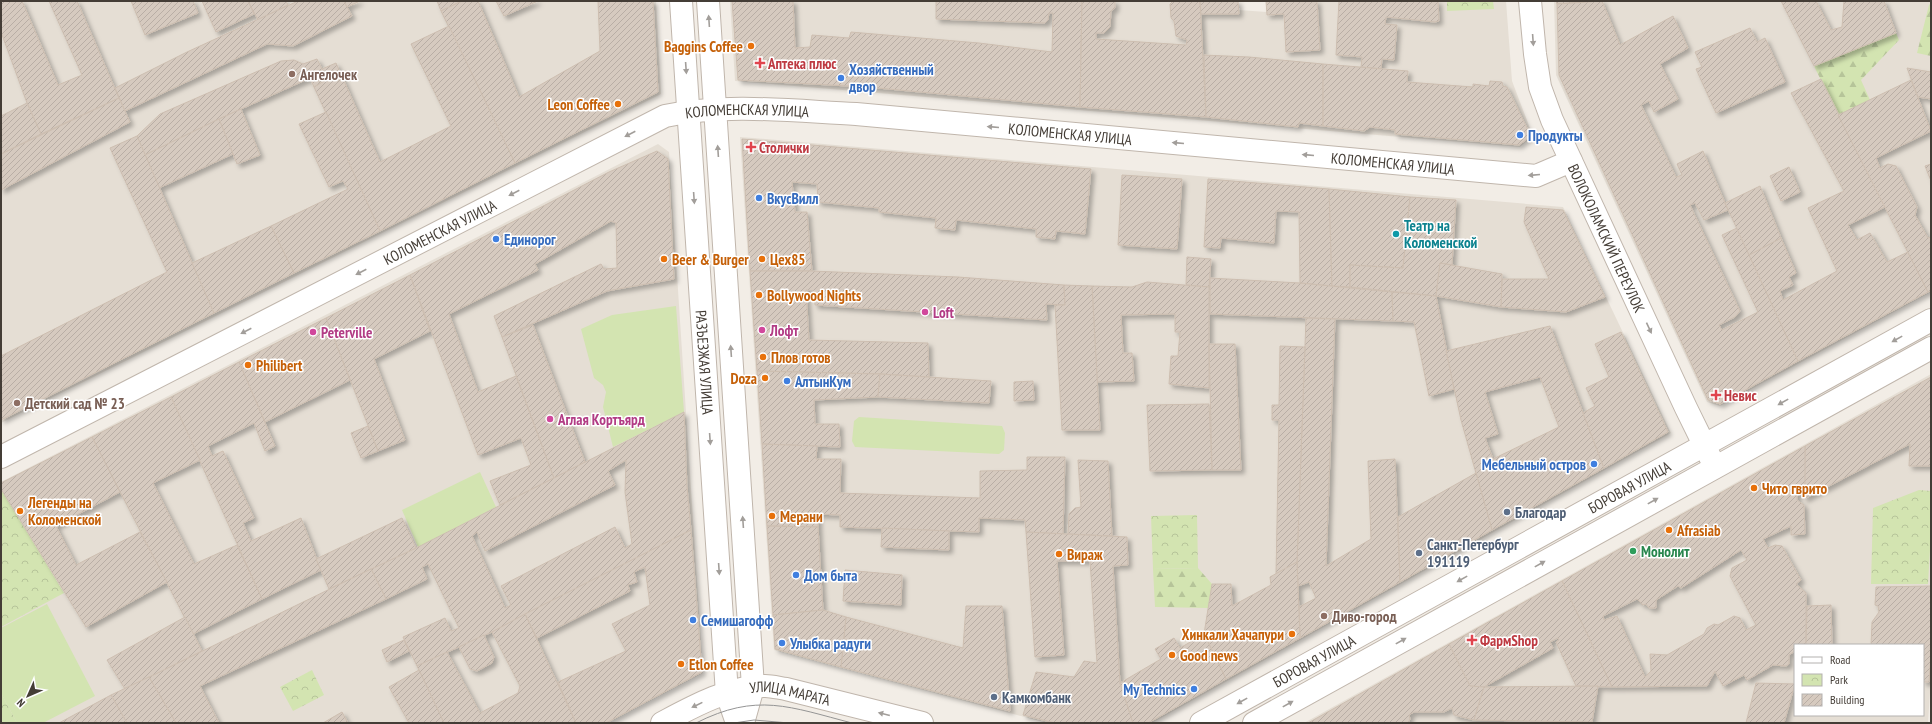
<svg xmlns="http://www.w3.org/2000/svg" width="1932" height="724" viewBox="0 0 1932 724" font-family="'PT Sans Narrow',sans-serif">
	<style>
		.residential { fill: #e5ded4; fill-rule: evenodd }
		.grass { fill: #d3e4b1 }
		.forest { fill: url(#forest-firs) }
		.park { fill: url(#park-crowns) }
		.building { fill: url(#building-hatch); stroke: #cdbeb0; fill-rule: evenodd; filter: url(#shadow) }
		.lines { fill: none; stroke-linecap: round; stroke-linejoin: round }
		.minor-casing { stroke: #c0b6ac; stroke-width: 24 }
		.tertiary-casing { stroke: #c0b6ac; stroke-width: 24 }
		.minor { stroke: #fff; stroke-width: 22 }
		.tertiary { stroke: #fff; stroke-width: 22 }
		.tram { stroke: #959595; stroke-width: 1 }
		.oneway { fill: #a29e9a }
		.food-dot { fill: #e8710a; stroke: #fff; stroke-width: 1.5 }
		.health-dot { fill: #e0444e; stroke: #fff; stroke-width: 1.5 }
		.education-dot { fill: #8d6e63; stroke: #fff; stroke-width: 1.5 }
		.shop-dot { fill: #3f7fe0; stroke: #fff; stroke-width: 1.5 }
		.culture-dot { fill: #0f9aa8; stroke: #fff; stroke-width: 1.5 }
		.hotel-dot { fill: #d1479c; stroke: #fff; stroke-width: 1.5 }
		.service-dot { fill: #5c6f8a; stroke: #fff; stroke-width: 1.5 }
		.leisure-dot { fill: #2e9e5b; stroke: #fff; stroke-width: 1.5 }
		.labels { text-anchor: middle; dominant-baseline: central; stroke-width: 3; stroke-linejoin: round; paint-order: stroke }
		.food-label { font-size: 15px; font-weight: bold; fill: #c56008; stroke: #fff; text-anchor: start }
		.health-label { font-size: 15px; font-weight: bold; fill: #be3a42; stroke: #fff; text-anchor: start }
		.shop-label { font-size: 15px; font-weight: bold; fill: #366cbe; stroke: #fff; text-anchor: start }
		.education-label { font-size: 15px; font-weight: bold; fill: #785e54; stroke: #fff; text-anchor: start }
		.street-label { font-size: 15px; fill: #443d36; stroke: #fff }
		.culture-label { font-size: 15px; font-weight: bold; fill: #0d838f; stroke: #fff; text-anchor: start }
		.hotel-label { font-size: 15px; font-weight: bold; fill: #b23c85; stroke: #fff; text-anchor: start }
		.service-label { font-size: 15px; font-weight: bold; fill: #4e5e75; stroke: #fff; text-anchor: start }
		.leisure-label { font-size: 15px; font-weight: bold; fill: #27864d; stroke: #fff; text-anchor: start }
	</style>
	<defs>
		<pattern id="forest-firs" width="22" height="20" patternUnits="userSpaceOnUse"><rect width="22" height="20" fill="#d3e4b1"/><path d="M5 1l3.5 6h-7zM16 11l3.5 6h-7z" fill="#b6c499"/></pattern>
		<pattern id="park-crowns" width="20" height="18" patternUnits="userSpaceOnUse"><rect width="20" height="18" fill="#d3e4b1"/><path d="M2 6a3 3 0 1 1 6 0M12 15a3 3 0 1 1 6 0" fill="none" stroke="#b6c499"/></pattern>
		<pattern id="building-hatch" width="6" height="6" patternUnits="userSpaceOnUse"><rect width="6" height="6" fill="#d6cabf"/><path d="M-1 1l2-2M0 6l6-6M5 7l2-2" fill="none" stroke="#b9aea5"/></pattern>
		<filter id="shadow"><feDropShadow dx="3.5" dy="3.5" stdDeviation="2" flood-color="#0004"/></filter>
	</defs>
	<rect width="100%" height="100%" fill="#f2ede6"/>
	<g class="residential">
		<path d="M1 1H656L661 94 1 423Z"/>
		<path d="M730 1H1200L1238 10 1267 12V15L1284 14 1286 52 1320 50 1317 1H1506L1512 81 1533 136 1520 147 735 81Z"/>
		<path d="M1554 1H1931V292L1720 406 1707 402 1556 75Z"/>
		<path d="M740 137 1563 207 1671 433 1152 723H1047L774 650Z"/>
		<path d="M658 144 669 152 703 673 608 723H1V482Z"/>
		<path d="M1931 374V676L1928 723H1304ZM1795 645H1923V715H1795Z"/>
	</g>
	<g class="grass">
		<path d="M676 306 684 412 613 447 603 407 606 392 603 385 594 378 581 329 612 315Z"/>
		<path d="M859 417 1002 426 1005 433 1004 450 999 454 855 447 852 441 854 421Z"/>
		<path d="M480 472 496 507 418 547 402 510Z"/>
		<path d="M47 604 95 696 43 723H17L1 693V628Z"/>
	</g>
	<g class="forest">
		<path d="M1931 3V56L1917 53 1929 5Z"/>
		<path d="M1896 33 1899 40 1861 80 1870 100 1838 115 1814 66Z"/>
		<path d="M1198 568 1212 584 1208 608 1155 607 1153 569Z"/>
	</g>
	<g class="park">
		<path d="M1447 1H1493L1494 9 1447 11Z"/>
		<path d="M1 489 64 593 1 627Z"/>
		<path d="M1919 490 1931 491V533L1928 584H1871L1873 508Z"/>
		<path d="M1197 515 1198 568 1153 569 1151 516Z"/>
		<path d="M312 670 324 695 293 711 280 687Z"/>
		<path d="M1 693 17 723H1Z"/>
	</g>
	<g class="building">
		<path d="M1 1H22L58 85 82 75 49 1H77L119 98 41 134 27 103 1 32Z"/>
		<path d="M131 1H193L198 13 145 35Z"/>
		<path d="M202 1H248L254 14 216 32Z"/>
		<path d="M248 1H286L288 5 258 20Z"/>
		<path d="M298 1H344L352 16 293 46 267 44 125 111 115 88 187 52Z"/>
		<path d="M344 1H360L347 7Z"/>
		<path d="M437 1H462L441 11Z"/>
		<path d="M462 1H478L519 97 600 51 598 1H653L658 92 515 163 441 11Z"/>
		<path d="M496 1H538L504 16Z"/>
		<path d="M732 1H793L795 48 810 47 812 35 849 38 851 32 979 43 1052 52 1053 13H1049L1048 20 1045 23 936 19V1H1082L1080 107 867 87 738 80Z"/>
		<path d="M1082 1H1115V8L1111 11 1110 27 1104 33H1096V39L1186 45 1187 40 1176 36 1174 21 1171 18 1170 4 1173 1H1200L1206 117 1080 107Z"/>
		<path d="M1200 1H1238L1239 14H1201Z"/>
		<path d="M1266 1H1317L1320 50 1286 52 1284 14 1267 15Z"/>
		<path d="M1339 1H1438L1439 21 1435 22 1386 17 1385 24 1397 25 1394 60 1382 59 1381 69 1361 67 1362 57 1336 55Z"/>
		<path d="M1556 1H1603L1557 4Z"/>
		<path d="M1602 1 1620 45 1673 16 1688 48 1660 64 1678 99 1654 112 1649 101 1641 105 1676 177 1682 175 1677 164 1703 151 1728 210 1704 220 1695 203 1690 205 1740 311 1735 317 1719 325 1722 330 1758 312 1722 235 1737 228 1798 361 1720 404 1708 400 1559 75 1557 4Z"/>
		<path d="M1781 1H1816L1831 30 1842 27 1844 1H1884L1896 33 1814 66Z"/>
		<path d="M449 26 515 163 380 231 314 87 327 79 322 69 336 63 380 162 451 126 411 44Z"/>
		<path d="M1750 28 1757 42 1765 38 1785 82 1716 113 1696 69 1702 67 1695 52Z"/>
		<path d="M1204 55 1249 57 1323 64V126L1299 123 1298 127 1206 117Z"/>
		<path d="M317 59 327 79 314 87 310 78 219 119 145 155 137 136 160 114 281 61 294 60 303 64Z"/>
		<path d="M1323 64 1408 71 1407 82 1473 87V84L1489 86 1490 81 1502 82 1503 86 1507 87 1531 136 1519 145 1395 134V130L1370 127 1364 131 1323 126Z"/>
		<path d="M1907 68 1931 72V99L1918 97Z"/>
		<path d="M1821 79 1885 207 1848 225 1857 240 1870 233 1887 262 1908 252 1928 292 1798 361 1749 255 1781 238 1796 273 1789 277 1793 285 1780 291 1783 300 1837 271 1808 208 1844 191 1791 93Z"/>
		<path d="M1911 80 1931 131 1876 158 1880 168 1888 164 1896 166 1917 207 1915 215 1928 238 1931 237V291L1928 292 1838 115Z"/>
		<path d="M119 98 130 122 1 190V154Z"/>
		<path d="M27 103 41 134 1 154V116Z"/>
		<path d="M241 109 260 155 237 164 219 119Z"/>
		<path d="M326 112 380 231 294 273 271 226 348 189 343 181 329 187 299 124Z"/>
		<path d="M219 119 233 154 159 188 145 155Z"/>
		<path d="M137 136 214 313 1 420V356L167 272 110 148Z"/>
		<path d="M742 139 1091 169 1085 234 1056 231 1055 239 1036 237V229L956 220 955 230 935 228 936 218 879 212V208L818 202 817 184 792 182 795 212H807L812 271H750Z"/>
		<path d="M657 151 668 159 674 279 607 291 502 337 494 316 601 264 604 269 617 268 616 223 611 221 535 264 538 270 449 314 478 392 516 376 554 478 500 505 490 481 531 465 521 438 478 455 410 275 609 172Z"/>
		<path d="M1931 164V181L1925 166Z"/>
		<path d="M1789 167 1800 192 1781 201 1770 176Z"/>
		<path d="M1122 175 1182 179 1177 249 1118 245Z"/>
		<path d="M1208 179 1329 189 1332 286 1300 283 1299 212 1276 211 1274 243 1221 238 1220 248 1204 247Z"/>
		<path d="M1760 186 1781 238 1749 255 1725 203Z"/>
		<path d="M1329 189 1410 197 1403 268 1350 265V287L1332 286Z"/>
		<path d="M1410 197 1456 200 1452 265 1440 263 1436 296 1350 287V265L1403 268Z"/>
		<path d="M1526 207 1563 210 1605 297 1566 312 1501 307 1502 279H1549L1524 222Z"/>
		<path d="M271 226 294 273 214 313 192 263Z"/>
		<path d="M1187 257 1211 259 1209 287 1186 285Z"/>
		<path d="M1440 263 1502 274 1501 307 1436 296Z"/>
		<path d="M750 271H812L958 277 1064 285 1065 305 1046 304 1047 320 815 305 814 291 806 290 809 340 928 343 929 377 880 374 757 371Z"/>
		<path d="M410 275 430 331 374 359 405 440 378 451 326 318Z"/>
		<path d="M1210 278 1300 283 1392 292 1393 321 1210 314Z"/>
		<path d="M1147 282 1209 287V388L1169 384 1171 356H1178L1180 332H1175V314L1121 315 1123 353H1132L1134 381 1097 382 1092 286 1132 287Z"/>
		<path d="M1064 285 1092 286 1100 430H1062L1055 305H1065Z"/>
		<path d="M1392 292 1436 296 1454 389 1429 396 1414 322 1393 321Z"/>
		<path d="M326 318 350 380 265 422 239 362Z"/>
		<path d="M1306 318 1335 319 1326 566 1371 539 1368 461 1395 459 1400 582 1300 638 1299 607 1316 598 1309 582 1298 586 1297 562Z"/>
		<path d="M533 325 585 462 554 478 502 337Z"/>
		<path d="M1550 326 1604 468 1492 530 1461 420 1446 351ZM1540 377 1559 427 1493 459 1485 438 1498 434 1485 392Z"/>
		<path d="M1621 332 1668 432 1604 468 1583 413 1595 406 1586 388 1609 377 1595 344Z"/>
		<path d="M1209 344H1235L1241 470H1212Z"/>
		<path d="M1280 346 1305 347 1297 562 1276 574 1279 420H1272V405H1279Z"/>
		<path d="M239 362 275 446 265 451 254 423 208 446 212 456 223 451 254 518 243 523 251 541 301 518 321 570 262 599 171 397Z"/>
		<path d="M757 371 880 374 878 397 814 400 815 424H839L840 447 762 444Z"/>
		<path d="M880 374 991 381 989 403 878 397Z"/>
		<path d="M1931 377V466H1909L1910 444 1804 499 1805 446Z"/>
		<path d="M1033 381 1034 400 1014 401V382Z"/>
		<path d="M171 397 200 460 153 483 194 564 237 545 262 599 193 634 92 437Z"/>
		<path d="M1209 404 1212 470 1150 471 1147 405Z"/>
		<path d="M684 412 687 487 691 530 492 632 417 666 403 637 445 618 451 631 459 628 428 564 422 567 427 579 386 599 371 569 418 547ZM626 460 625 492 632 544 625 548 615 527 501 586 511 605 505 608 472 536 477 532 485 551 615 485 608 471Z"/>
		<path d="M368 426 378 451 361 458 351 433Z"/>
		<path d="M92 437 120 492 56 526 76 565 140 532 167 582 86 627 1 489V483Z"/>
		<path d="M762 444 817 446 816 459H841L840 493 980 498V471L1027 470V457H1065L1063 534 1026 532 1025 520 979 518V532L840 527V515L818 514V527L767 526Z"/>
		<path d="M1805 446V493H1797V500L1804 505 1805 534 1791 535V526L1763 539 1768 548 1775 545 1782 546 1801 580 1796 584 1806 593V644L1795 645V651L1789 655V664L1786 666 1773 665 1747 680 1744 675 1723 686 1715 671 1707 686 1612 687 1562 581ZM1741 550 1747 560 1732 568 1730 576 1756 625 1746 630 1740 618 1734 616 1718 625 1714 624 1707 628 1704 634 1667 655 1650 654 1651 671 1645 677 1617 616 1604 620 1603 616 1637 599 1643 605 1646 604 1649 608H1656V600L1678 586 1681 588Z"/>
		<path d="M1078 460 1108 461 1112 536 1068 534 1069 514 1075 508 1081 507Z"/>
		<path d="M1476 473 1492 530 1400 582 1398 517Z"/>
		<path d="M402 518 416 548 329 589 316 559Z"/>
		<path d="M767 526 818 527 823 610 773 615Z"/>
		<path d="M882 528 949 531V550L881 547Z"/>
		<path d="M691 530 702 672 606 723H576L558 682 626 651 612 624 650 605 645 567 634 572 637 582 628 585 630 591 537 638 525 614Z"/>
		<path d="M1026 532 1127 537 1128 565 1113 566 1120 683 1133 723H1055L1023 715 1036 672 1074 677 1084 661 1097 663 1090 561H1057L1064 655 1035 657Z"/>
		<path d="M1297 562 1300 638 1226 679 1204 634 1212 584H1231L1232 606 1271 585 1270 577Z"/>
		<path d="M371 569 386 599 200 686 219 723H176L149 677Z"/>
		<path d="M845 570 902 575 901 605 843 601Z"/>
		<path d="M1562 581 1612 687 1576 686 1556 642 1559 640 1558 638 1550 642 1553 648 1484 687 1470 686 1449 644Z"/>
		<path d="M1931 586V655L1929 682H1923V645H1871L1872 622 1879 612 1878 606 1875 605 1876 587Z"/>
		<path d="M1831 605 1832 645H1806L1807 606Z"/>
		<path d="M966 606H1002L1010 711 841 667 846 617 963 648Z"/>
		<path d="M823 610 846 617 841 667 775 649 773 615Z"/>
		<path d="M525 614 576 723H444L417 666 447 652 480 713 518 693 520 686 492 632Z"/>
		<path d="M185 617 202 651 125 689 107 660Z"/>
		<path d="M1204 634 1226 679 1148 723H1133L1120 683 1161 659 1155 649 1174 638 1180 648Z"/>
		<path d="M484 635 494 657 492 663 477 671 470 669 459 647Z"/>
		<path d="M404 640 409 651 387 662 382 650Z"/>
		<path d="M1449 644 1470 686 1484 687 1474 720 1454 715 1452 708 1444 712H1414L1409 715 1410 719 1408 723H1308Z"/>
		<path d="M419 670 444 723H409L389 687Z"/>
		<path d="M149 677 176 723H127L111 695Z"/>
		<path d="M1756 683 1795 684 1784 723H1746Z"/>
		<path d="M1598 686 1592 722 1474 720 1484 687Z"/>
		<path d="M111 695 127 723H97L96 721 93 723H59Z"/>
		<path d="M342 712 348 723H323Z"/>
	</g>
	<g class="lines">
		<defs>
			<g id="minor">
				<path id="s1" d="M1530 1 1535 54 1540 87 1552 120 1686 408 1715 467"/>
				<path id="s2" d="M1 457 665 116C728 103 792 111 856 114L1536 176 1571 161"/>
			</g>
			<g id="tertiary">
				<path id="s3" d="M681 1 727 694 737 723"/>
				<path d="M708 1 753 687 743 723"/>
				<path id="s4" d="M662 723C692 707 730 686 765 686 772 686 779 688 786 689L922 723"/>
				<path id="s5" d="M1201 723 1931 320"/>
				<path d="M1254 723 1931 348"/>
			</g>
		</defs>
		<use href="#minor" class="minor-casing"/>
		<use href="#tertiary" class="tertiary-casing"/>
		<use href="#minor" class="minor"/>
		<use href="#tertiary" class="tertiary"/>
		<g class="tram">
			<path d="M696 723C757 692 790 707 852 723"/>
			<path d="M734 723 754 720 789 723"/>
		</g>
	</g>
	<defs><path id="oneway-solid" d="M-6-.8H1V-3.2L6.5 0L1 3.2V.8H-6Z"/></defs>
	<g class="oneway">
		<use href="#oneway-solid" transform="translate(709 21) rotate(-94)"/>
		<use href="#oneway-solid" transform="translate(1533 40) rotate(86)"/>
		<use href="#oneway-solid" transform="translate(686 68) rotate(86)"/>
		<use href="#oneway-solid" transform="translate(993 127) rotate(-175)"/>
		<use href="#oneway-solid" transform="translate(630 134) rotate(153)"/>
		<use href="#oneway-solid" transform="translate(1178 143) rotate(-175)"/>
		<use href="#oneway-solid" transform="translate(718 151) rotate(-94)"/>
		<use href="#oneway-solid" transform="translate(1308 155) rotate(-175)"/>
		<use href="#oneway-solid" transform="translate(1534 175) rotate(175)"/>
		<use href="#oneway-solid" transform="translate(514 193) rotate(153)"/>
		<use href="#oneway-solid" transform="translate(694 198) rotate(86)"/>
		<use href="#oneway-solid" transform="translate(361 272) rotate(153)"/>
		<use href="#oneway-solid" transform="translate(1649 328) rotate(65)"/>
		<use href="#oneway-solid" transform="translate(246 331) rotate(153)"/>
		<use href="#oneway-solid" transform="translate(1897 339) rotate(151)"/>
		<use href="#oneway-solid" transform="translate(731 351) rotate(-94)"/>
		<use href="#oneway-solid" transform="translate(1783 402) rotate(151)"/>
		<use href="#oneway-solid" transform="translate(710 439) rotate(86)"/>
		<use href="#oneway-solid" transform="translate(1653 501) rotate(-29)"/>
		<use href="#oneway-solid" transform="translate(743 522) rotate(-94)"/>
		<use href="#oneway-solid" transform="translate(1540 564) rotate(-29)"/>
		<use href="#oneway-solid" transform="translate(719 569) rotate(86)"/>
		<use href="#oneway-solid" transform="translate(1462 579) rotate(151)"/>
		<use href="#oneway-solid" transform="translate(1401 641) rotate(-29)"/>
		<use href="#oneway-solid" transform="translate(1242 701) rotate(151)"/>
		<use href="#oneway-solid" transform="translate(1288 704) rotate(-29)"/>
		<use href="#oneway-solid" transform="translate(697 705) rotate(154)"/>
		<use href="#oneway-solid" transform="translate(884 714) rotate(-166)"/>
	</g>
	<g class="food-dot">
		<circle cx="751" cy="46" r="4"/>
		<circle cx="618" cy="104" r="4"/>
		<circle cx="664" cy="259" r="4"/>
		<circle cx="762" cy="259" r="4"/>
		<circle cx="759" cy="295" r="4"/>
		<circle cx="763" cy="357" r="4"/>
		<circle cx="248" cy="365" r="4"/>
		<circle cx="765" cy="378" r="4"/>
		<circle cx="1754" cy="488" r="4"/>
		<circle cx="20" cy="511" r="4"/>
		<circle cx="772" cy="516" r="4"/>
		<circle cx="1669" cy="530" r="4"/>
		<circle cx="1059" cy="554" r="4"/>
		<circle cx="1292" cy="634" r="4"/>
		<circle cx="1172" cy="655" r="4"/>
		<circle cx="681" cy="664" r="4"/>
	</g>
	<g class="health-dot">
		<path d="M758 57h4v4h4v4h-4v4h-4v-4h-4v-4h4z"/>
		<path d="M749 141h4v4h4v4h-4v4h-4v-4h-4v-4h4z"/>
		<path d="M1714 389h4v4h4v4h-4v4h-4v-4h-4v-4h4z"/>
		<path d="M1470 634h4v4h4v4h-4v4h-4v-4h-4v-4h4z"/>
	</g>
	<g class="education-dot">
		<circle cx="292" cy="74" r="4"/>
		<circle cx="17" cy="403" r="4"/>
		<circle cx="1324" cy="616" r="4"/>
	</g>
	<g class="shop-dot">
		<circle cx="841" cy="78" r="4"/>
		<circle cx="1520" cy="135" r="4"/>
		<circle cx="759" cy="198" r="4"/>
		<circle cx="496" cy="239" r="4"/>
		<circle cx="787" cy="381" r="4"/>
		<circle cx="1594" cy="464" r="4"/>
		<circle cx="796" cy="575" r="4"/>
		<circle cx="693" cy="620" r="4"/>
		<circle cx="782" cy="643" r="4"/>
		<circle cx="1194" cy="689" r="4"/>
	</g>
	<circle class="culture-dot" cx="1396" cy="234" r="4"/>
	<g class="hotel-dot">
		<circle cx="925" cy="312" r="4"/>
		<circle cx="762" cy="330" r="4"/>
		<circle cx="313" cy="332" r="4"/>
		<circle cx="550" cy="419" r="4"/>
	</g>
	<g class="service-dot">
		<circle cx="1507" cy="512" r="4"/>
		<circle cx="1419" cy="553" r="4"/>
		<circle cx="994" cy="697" r="4"/>
	</g>
	<circle class="leisure-dot" cx="1633" cy="551" r="4"/>
	<g class="labels">
		<g class="food-label">
			<text x="743" y="46" text-anchor="end">Baggins Coffee</text>
			<text x="610" y="104" text-anchor="end">Leon Coffee</text>
			<text x="672" y="259">Beer &amp; Burger</text>
			<text x="770" y="259">Цех85</text>
			<text x="767" y="295">Bollywood Nights</text>
			<text x="771" y="357">Плов готов</text>
			<text x="256" y="365">Philibert</text>
			<text x="757" y="378" text-anchor="end">Doza</text>
			<text x="1762" y="488">Чито гврито</text>
			<text x="28" y="502">Легенды на<tspan x="28" dy="17">Коломенской</tspan></text>
			<text x="780" y="516">Мерани</text>
			<text x="1677" y="530">Afrasiab</text>
			<text x="1067" y="554">Вираж</text>
			<text x="1284" y="634" text-anchor="end">Хинкали Хачапури</text>
			<text x="1180" y="655">Good news</text>
			<text x="689" y="664">Etlon Coffee</text>
		</g>
		<g class="health-label">
			<text x="768" y="63">Аптека плюс</text>
			<text x="759" y="147">Столички</text>
			<text x="1724" y="395">Невис</text>
			<text x="1480" y="640">ФармShop</text>
		</g>
		<g class="shop-label">
			<text x="849" y="69">Хозяйственный<tspan x="849" dy="17">двор</tspan></text>
			<text x="1528" y="135">Продукты</text>
			<text x="767" y="198">ВкусВилл</text>
			<text x="504" y="239">Единорог</text>
			<text x="795" y="381">АлтынКум</text>
			<text x="1586" y="464" text-anchor="end">Мебельный остров</text>
			<text x="804" y="575">Дом быта</text>
			<text x="701" y="620">Семишагофф</text>
			<text x="790" y="643">Улыбка радуги</text>
			<text x="1186" y="689" text-anchor="end">My Technics</text>
		</g>
		<g class="education-label">
			<text x="300" y="74">Ангелочек</text>
			<text x="25" y="403">Детский сад № 23</text>
			<text x="1332" y="616">Диво-город</text>
		</g>
		<g class="street-label">
			<text stroke="none"><textPath href="#s2" startOffset="829">КОЛОМЕНСКАЯ УЛИЦА</textPath></text>
			<text stroke="none"><textPath href="#s2" startOffset="1153">КОЛОМЕНСКАЯ УЛИЦА</textPath></text>
			<text stroke="none"><textPath href="#s2" startOffset="1477">КОЛОМЕНСКАЯ УЛИЦА</textPath></text>
			<text stroke="none"><textPath href="#s2" startOffset="493">КОЛОМЕНСКАЯ УЛИЦА</textPath></text>
			<text stroke="none"><textPath href="#s1" startOffset="252">ВОЛОКОЛАМСКИЙ ПЕРЕУЛОК</textPath></text>
			<text stroke="none"><textPath href="#s3" startOffset="362">РАЗЪЕЗЖАЯ УЛИЦА</textPath></text>
			<text stroke="none"><textPath href="#s5" startOffset="489">БОРОВАЯ УЛИЦА</textPath></text>
			<text stroke="none"><textPath href="#s5" startOffset="129">БОРОВАЯ УЛИЦА</textPath></text>
			<text stroke="none"><textPath href="#s4" startOffset="136">УЛИЦА МАРАТА</textPath></text>
		</g>
		<g class="culture-label">
			<text x="1404" y="225">Театр на<tspan x="1404" dy="17">Коломенской</tspan></text>
		</g>
		<g class="hotel-label">
			<text x="933" y="312">Loft</text>
			<text x="770" y="330">Лофт</text>
			<text x="321" y="332">Peterville</text>
			<text x="558" y="419">Аглая Кортъярд</text>
		</g>
		<g class="service-label">
			<text x="1515" y="512">Благодар</text>
			<text x="1427" y="544">Санкт-Петербург<tspan x="1427" dy="17">191119</tspan></text>
			<text x="1002" y="697">Камкомбанк</text>
		</g>
		<g class="leisure-label">
			<text x="1641" y="551">Монолит</text>
		</g>
	</g>
	<rect width="1932" height="724" fill="none" stroke="#443d36" stroke-width="4"/>
	<rect x="1794" y="644" width="130" height="72" fill="#ffffff" stroke="#b4b1af"/>
	<rect x="1802" y="657" width="20" height="6" fill="#ffffff" stroke="#b4b1af"/>
	<text x="1830" y="664" font-size="12" fill="#443d36">Road</text>
	<rect x="1802" y="674" width="20" height="12" fill="url(#park-crowns)" stroke="#b4b1af"/>
	<text x="1830" y="684" font-size="12" fill="#443d36">Park</text>
	<rect x="1802" y="694" width="20" height="12" fill="url(#building-hatch)" stroke="#b4b1af"/>
	<text x="1830" y="704" font-size="12" fill="#443d36">Building</text>
	<g transform="translate(28 696) rotate(225)" stroke="#ffffff" stroke-width="3" paint-order="stroke">
	<path d="M0-3L7 15L0 10L-7 15Z" fill="#443d36"/>
	<text y="-6" font-size="11" font-weight="bold" text-anchor="middle" fill="#443d36">N</text>
	</g>
</svg>
